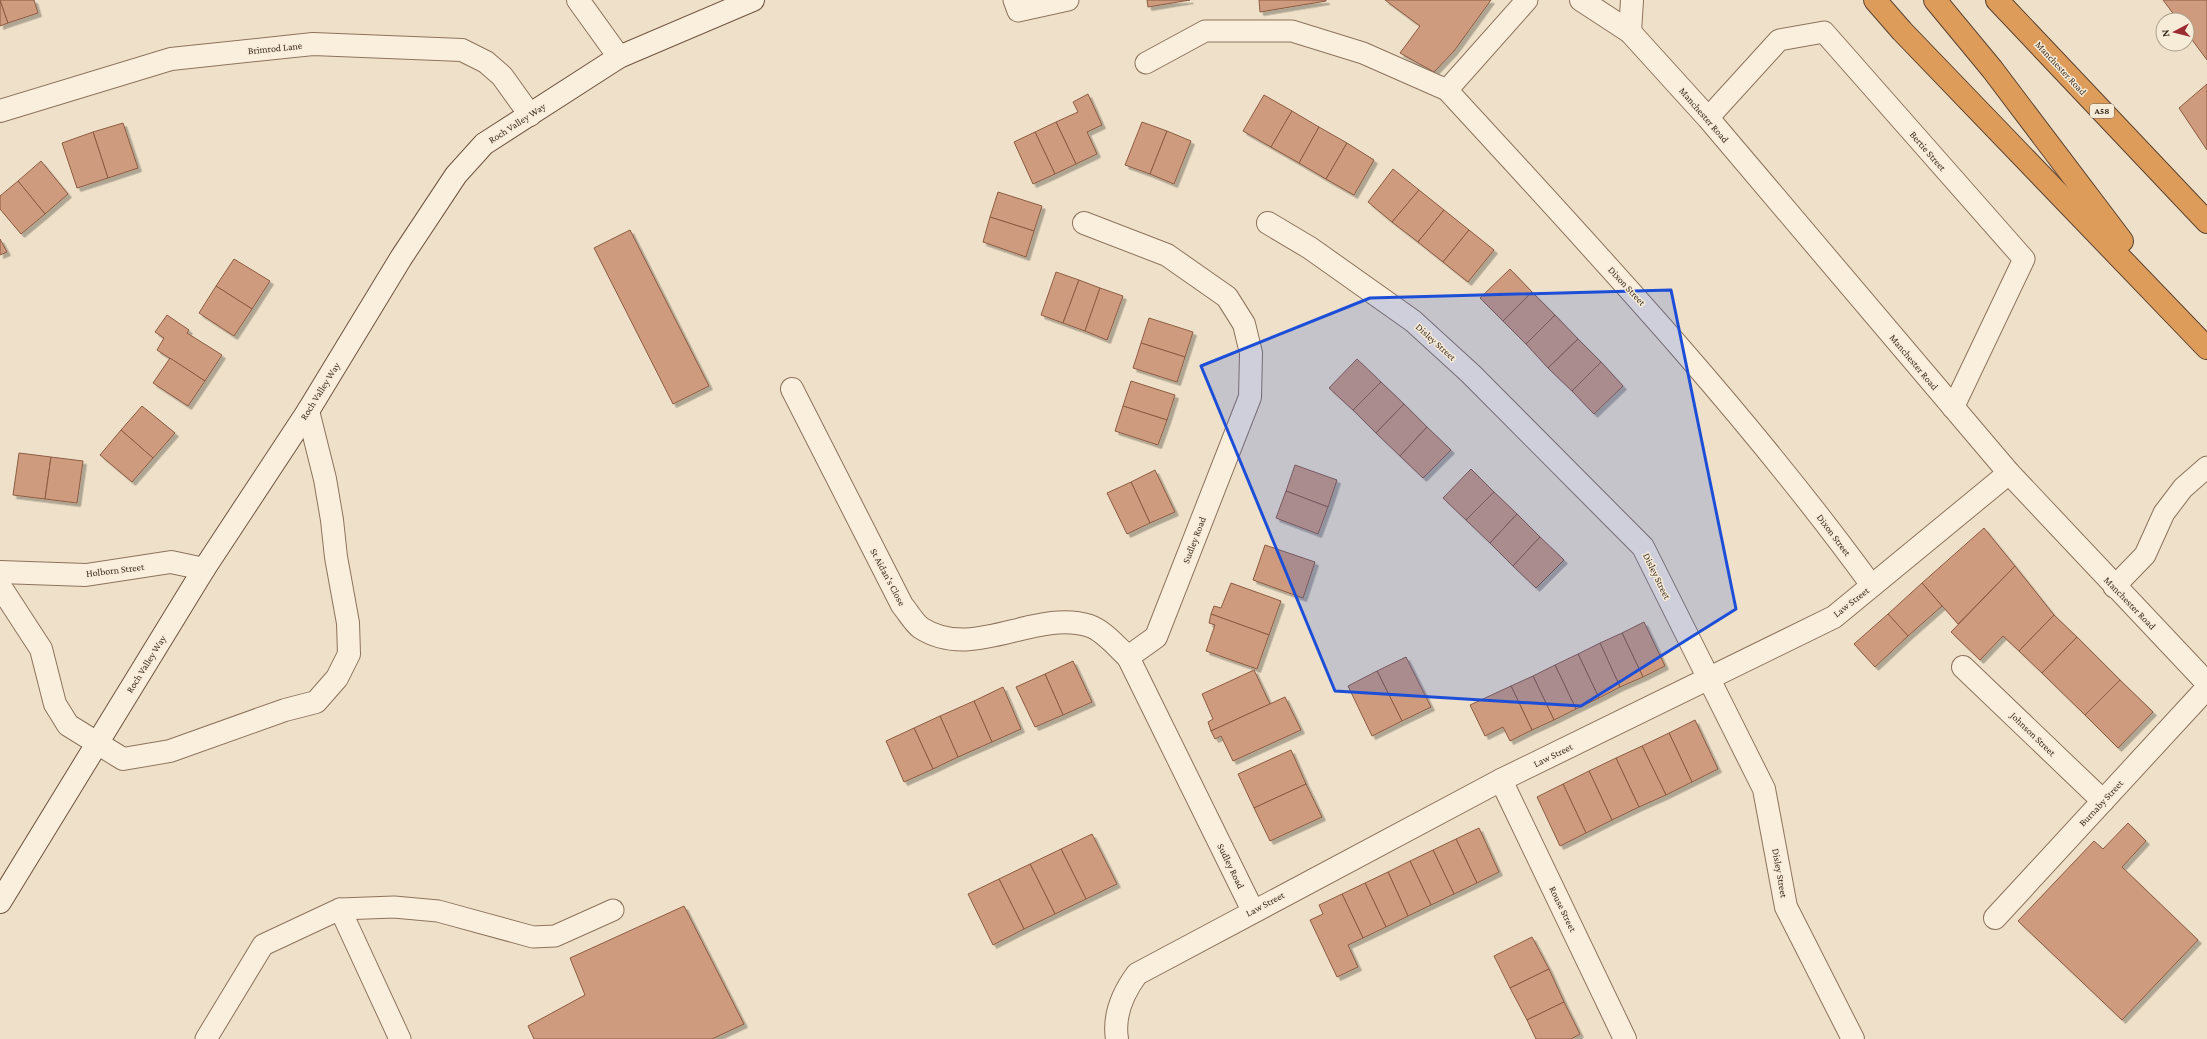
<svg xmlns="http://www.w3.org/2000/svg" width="2207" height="1039" viewBox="0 0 2207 1039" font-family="'Crimson Pro',serif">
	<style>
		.building { fill: #ce9b7e; stroke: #8c5b42; filter: url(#shadow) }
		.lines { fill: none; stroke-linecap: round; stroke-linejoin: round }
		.lane-casing { stroke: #8c735d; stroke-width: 23 }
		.street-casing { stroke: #8c735d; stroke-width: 24 }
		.secondary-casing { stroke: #6e5440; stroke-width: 24 }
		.highway-casing { stroke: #5a4231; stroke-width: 24 }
		.lane { stroke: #faefdc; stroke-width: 21 }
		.street { stroke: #faefdc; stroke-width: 22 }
		.secondary { stroke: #faefdc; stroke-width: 22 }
		.highway { stroke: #de9c5a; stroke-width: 22 }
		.marked { fill: #1d4ed8; fill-opacity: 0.2; stroke: #1d4ed8; stroke-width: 3; stroke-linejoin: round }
		.labels { text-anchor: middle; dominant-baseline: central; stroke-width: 3; stroke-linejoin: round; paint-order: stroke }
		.shield { fill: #f7ecd8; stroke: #756657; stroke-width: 1 }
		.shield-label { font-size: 9px; font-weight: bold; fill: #3d2c20 }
		.street-label { font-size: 10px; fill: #3d2c20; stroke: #f7ecd8 }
	</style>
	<defs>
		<filter id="shadow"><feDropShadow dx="3.5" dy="3.5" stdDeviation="0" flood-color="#0004"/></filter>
	</defs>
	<rect width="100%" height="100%" fill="#efe1c9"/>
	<g class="building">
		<path d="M0 0 8 23 0 26Z"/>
		<path d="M0 0H34L38 13 8 23Z"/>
		<path d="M1147 0H1190L1148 7Z"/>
		<path d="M1259 0H1326V1L1260 12Z"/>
		<path d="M1385 0H1491L1454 51 1434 72 1400 53 1420 26Z"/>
		<path d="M2163 0H2207V60L2187 33V20H2178Z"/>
		<path d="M2207 84V150L2179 108Z"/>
		<path d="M1088 94 1102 125 1087 132 1097 154 1076 164 1056 122 1078 112 1073 102Z"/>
		<path d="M1264 95 1292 111 1271 147 1243 131Z"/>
		<path d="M1292 111 1319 127 1299 163 1271 147Z"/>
		<path d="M1056 122 1076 164 1055 174 1035 132Z"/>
		<path d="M1142 122 1167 131 1150 174 1125 165Z"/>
		<path d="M123 123 138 168 108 178 93 132Z"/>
		<path d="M1319 127 1347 143 1326 179 1299 163Z"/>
		<path d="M1167 131 1191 141 1174 184 1150 174Z"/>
		<path d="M93 132 108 178 77 188 62 143Z"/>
		<path d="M1035 132 1055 174 1033 184 1014 142Z"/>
		<path d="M1347 143 1374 160 1354 195 1326 179Z"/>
		<path d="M41 161 68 194 45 214 18 181Z"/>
		<path d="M1393 169 1419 190 1392 222 1368 202Z"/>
		<path d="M18 181 45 214 21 234 0 209V196Z"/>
		<path d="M1419 190 1444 210 1418 242 1392 222Z"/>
		<path d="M998 192 1042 206 1034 231 990 217Z"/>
		<path d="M1444 210 1469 230 1443 262 1418 242Z"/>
		<path d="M990 217 1034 231 1026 257 983 242Z"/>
		<path d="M630 230 709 386 673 404 594 248Z"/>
		<path d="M1469 230 1494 250 1468 282 1443 262Z"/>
		<path d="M0 239 7 252 0 255Z"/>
		<path d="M234 259 270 281 252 309 216 286Z"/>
		<path d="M1510 269 1532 292 1503 321 1480 298Z"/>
		<path d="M1056 272 1079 280 1063 323 1041 315Z"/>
		<path d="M1079 280 1100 288 1085 331 1063 323Z"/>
		<path d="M216 286 252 309 234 336 199 313Z"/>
		<path d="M1100 288 1123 296 1107 340 1085 331Z"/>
		<path d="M1532 292 1555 315 1526 344 1503 321Z"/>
		<path d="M167 315 189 330 187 333 222 355 205 381 157 350 164 338 155 332Z"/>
		<path d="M1555 315 1578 339 1548 368 1526 344Z"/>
		<path d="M1149 318 1193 332 1185 357 1141 343Z"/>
		<path d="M1578 339 1601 362 1572 391 1548 368Z"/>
		<path d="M1141 343 1185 357 1177 382 1133 368Z"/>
		<path d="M170 358 205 381 188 406 153 383Z"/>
		<path d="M1357 359 1381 382 1353 410 1329 388Z"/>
		<path d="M1601 362 1623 386 1594 414 1572 391Z"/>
		<path d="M1131 381 1175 395 1167 420 1123 406Z"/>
		<path d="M1381 382 1404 404 1376 433 1353 410Z"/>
		<path d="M1404 404 1427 427 1400 456 1376 433Z"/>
		<path d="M142 406 175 433 153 458 121 430Z"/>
		<path d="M1123 406 1167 420 1158 445 1115 431Z"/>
		<path d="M1427 427 1451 450 1423 478 1400 456Z"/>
		<path d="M121 430 153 458 132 482 100 455Z"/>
		<path d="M19 453 51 457 45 499 13 495Z"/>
		<path d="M51 457 83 461 77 503 45 499Z"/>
		<path d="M1295 465 1337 480 1328 507 1286 491Z"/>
		<path d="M1471 469 1494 492 1466 520 1443 498Z"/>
		<path d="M1155 470 1175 512 1150 523 1131 482Z"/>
		<path d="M1131 482 1150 523 1127 534 1107 493Z"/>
		<path d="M1286 491 1328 507 1318 534 1276 518Z"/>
		<path d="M1494 492 1517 514 1490 543 1466 520Z"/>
		<path d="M1517 514 1540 537 1513 566 1490 543Z"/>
		<path d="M1984 528 2015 566 1958 624 1922 583Z"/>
		<path d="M1540 537 1564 560 1536 588 1513 566Z"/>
		<path d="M1265 545 1315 562 1303 598 1253 580Z"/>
		<path d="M2015 566 2054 615 2019 651 2003 636 1980 660 1951 632Z"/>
		<path d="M1231 583 1281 601 1269 635 1211 614 1214 606 1221 608Z"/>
		<path d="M1922 583 1942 606 1908 636 1888 614Z"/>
		<path d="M1211 614 1269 635 1257 669 1206 651 1215 625 1209 623Z"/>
		<path d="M1888 614 1908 636 1875 667 1854 644Z"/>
		<path d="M2054 615 2077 637 2042 673 2019 651Z"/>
		<path d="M1644 622 1665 666 1643 677 1622 633Z"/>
		<path d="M1622 633 1643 677 1620 687 1600 643Z"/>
		<path d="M2077 637 2120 680 2085 715 2042 673Z"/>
		<path d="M1600 643 1620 687 1599 698 1578 654Z"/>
		<path d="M1578 654 1599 698 1576 709 1555 665Z"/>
		<path d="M1406 657 1431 707 1402 721 1377 671Z"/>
		<path d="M1073 661 1092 702 1063 715 1045 674Z"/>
		<path d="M1555 665 1576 709 1554 720 1533 676Z"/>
		<path d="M1254 670 1270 704 1211 731 1208 722 1213 719 1202 694Z"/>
		<path d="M1377 671 1402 721 1372 736 1348 686Z"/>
		<path d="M1045 674 1063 715 1035 727 1016 687Z"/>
		<path d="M1533 676 1554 720 1532 730 1511 686Z"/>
		<path d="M2120 680 2153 712 2118 748 2085 715Z"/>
		<path d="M1511 686 1532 730 1510 741 1503 727 1485 736 1470 705Z"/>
		<path d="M1003 687 1021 729 992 742 974 701Z"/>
		<path d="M1285 697 1301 730 1233 761 1221 736 1215 739 1211 731Z"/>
		<path d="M974 701 992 742 958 757 940 716Z"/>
		<path d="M940 716 958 757 933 769 914 728Z"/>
		<path d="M1695 720 1718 769 1692 782 1669 733Z"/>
		<path d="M914 728 933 769 904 782 886 741Z"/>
		<path d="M1669 733 1692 782 1666 795 1642 746Z"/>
		<path d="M1642 746 1666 795 1639 807 1616 758Z"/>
		<path d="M1291 750 1306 784 1254 808 1238 774Z"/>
		<path d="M1616 758 1639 807 1612 820 1589 771Z"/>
		<path d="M1589 771 1612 820 1586 833 1563 784Z"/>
		<path d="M1306 784 1322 817 1270 841 1254 808Z"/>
		<path d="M1563 784 1586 833 1560 846 1537 797Z"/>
		<path d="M2128 823 2146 841 2122 867 2198 940 2122 1020 2018 921 2094 841 2103 849Z"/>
		<path d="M1479 828 1499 872 1477 883 1456 839Z"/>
		<path d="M1092 834 1117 884 1086 899 1061 849Z"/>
		<path d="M1456 839 1477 883 1454 894 1433 850Z"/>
		<path d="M1061 849 1086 899 1055 914 1030 864Z"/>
		<path d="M1433 850 1454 894 1431 905 1410 861Z"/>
		<path d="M1410 861 1431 905 1408 916 1388 872Z"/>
		<path d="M1030 864 1055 914 1024 929 999 879Z"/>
		<path d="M1388 872 1408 916 1386 927 1365 883Z"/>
		<path d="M999 879 1024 929 993 945 968 894Z"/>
		<path d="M1365 883 1386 927 1363 938 1342 894Z"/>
		<path d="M1342 894 1363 938 1348 945 1358 967 1337 977 1310 920 1323 914 1319 905Z"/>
		<path d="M684 906 744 1024 712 1039H534L528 1026 585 995 570 958Z"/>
		<path d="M1532 937 1549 969 1510 988 1494 956Z"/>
		<path d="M1549 969 1564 1002 1527 1020 1510 988Z"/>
		<path d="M1564 1002 1580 1034 1571 1039H1536L1527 1020Z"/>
	</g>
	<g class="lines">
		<defs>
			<g id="lane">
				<path d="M1014 0 1018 11 1068 0"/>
				<path d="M1527 0 1447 90C1594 250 1744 410 1872 586"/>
				<path d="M1146 63 1205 31H1292L1363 53 1447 90"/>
				<path d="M1708 118 1779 40 1824 32 2024 259 1953 408"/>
				<path d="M2114 587 2145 555 2164 513 2183 488 2207 467"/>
				<path d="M340 909 400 1039"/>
				<path d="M206 1039 263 945 340 909 394 907 438 911 533 937 555 936 613 910"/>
			</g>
			<g id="street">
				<path d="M578 0 619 57"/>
				<path d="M1581 0 1630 32 1708 118 2009 473 2207 683"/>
				<path d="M1630 32 1632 0"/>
				<path d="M0 111 171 59 313 44 462 50 486 62 502 76 530 115"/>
				<path d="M1084 223 1167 255 1227 297 1244 324 1251 353 1250 397 1156 637 1128 657 1253 911"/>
				<path d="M1268 223 1310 248 1413 321 1471 374 1643 547 1764 789 1786 907 1853 1039"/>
				<path d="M792 389 902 605C908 612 914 623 921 628 974 662 1035 608 1090 626 1104 631 1117 647 1128 657"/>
				<path d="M0 572 86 575 171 562 204 569"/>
				<path d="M0 586 41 649 55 704 68 725 123 759 170 751 285 710 316 702 337 678 349 654 348 623 336 557 332 520 325 479 308 411"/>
				<path d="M1963 667 2103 801"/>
				<path d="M1501 780 1625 1039"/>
				<path d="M1995 918 2207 688"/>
				<path d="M1117 1039C1113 1014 1123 993 1137 974L1501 780 1834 617 2009 473"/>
			</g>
			<path id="secondary" d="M0 902 204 569 308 411 401 258 456 175 484 144 619 57 753 0"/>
			<g id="highway">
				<path d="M1875 0 1902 31 2207 348"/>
				<path d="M1935 0 1992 69 2122 241"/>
				<path d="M1997 0 2207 222"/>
			</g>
		</defs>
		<use href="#lane" class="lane-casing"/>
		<use href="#street" class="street-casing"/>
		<use href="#secondary" class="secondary-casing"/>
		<use href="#highway" class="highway-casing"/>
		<use href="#lane" class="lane"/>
		<use href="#street" class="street"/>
		<use href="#secondary" class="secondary"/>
		<use href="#highway" class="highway"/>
	</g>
	<path class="marked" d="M1671 290 1736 609 1581 706 1335 691 1201 366 1370 298Z"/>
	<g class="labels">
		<rect class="shield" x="2090" y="104" width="24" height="14" rx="3"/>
		<g class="shield-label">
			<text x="2102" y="111">A58</text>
		</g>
		<g class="street-label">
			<text transform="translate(275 48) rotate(-6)">Brimrod Lane</text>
			<text transform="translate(2061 68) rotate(47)">Manchester Road</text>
			<text transform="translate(1704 115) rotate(49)">Manchester Road</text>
			<text transform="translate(517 123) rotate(-33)">Roch Valley Way</text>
			<text transform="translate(1928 151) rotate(49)">Bertie Street</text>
			<text transform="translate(1627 286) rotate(47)">Dixon Street</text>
			<text transform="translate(1436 342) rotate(42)">Disley Street</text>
			<text transform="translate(1914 362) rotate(50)">Manchester Road</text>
			<text transform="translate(320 391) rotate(-58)">Roch Valley Way</text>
			<text transform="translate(1834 535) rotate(53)">Dixon Street</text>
			<text transform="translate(1194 540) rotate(-69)">Sudley Road</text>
			<text transform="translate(115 570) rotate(-7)">Holborn Street</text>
			<text transform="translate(1657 576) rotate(64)">Disley Street</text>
			<text transform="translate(888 577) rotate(62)">St Aidan's Close</text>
			<text transform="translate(1851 602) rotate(-38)">Law Street</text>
			<text transform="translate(2130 603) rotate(46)">Manchester Road</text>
			<text transform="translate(146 664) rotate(-58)">Roch Valley Way</text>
			<text transform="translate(2033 734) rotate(44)">Johnson Street</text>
			<text transform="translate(1553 755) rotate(-26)">Law Street</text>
			<text transform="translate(2101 803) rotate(-47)">Burnaby Street</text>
			<text transform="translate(1231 866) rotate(64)">Sudley Road</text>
			<text transform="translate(1780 873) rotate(80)">Disley Street</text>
			<text transform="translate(1265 904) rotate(-28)">Law Street</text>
			<text transform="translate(1563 909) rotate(64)">Rouse Street</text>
		</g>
	</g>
	<g transform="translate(2175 32) rotate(263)"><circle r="19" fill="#f7ecd8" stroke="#ad9f8e"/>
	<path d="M0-3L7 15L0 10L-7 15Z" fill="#9c2c33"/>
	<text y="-6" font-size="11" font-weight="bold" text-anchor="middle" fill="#3d2c20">N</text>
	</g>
</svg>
